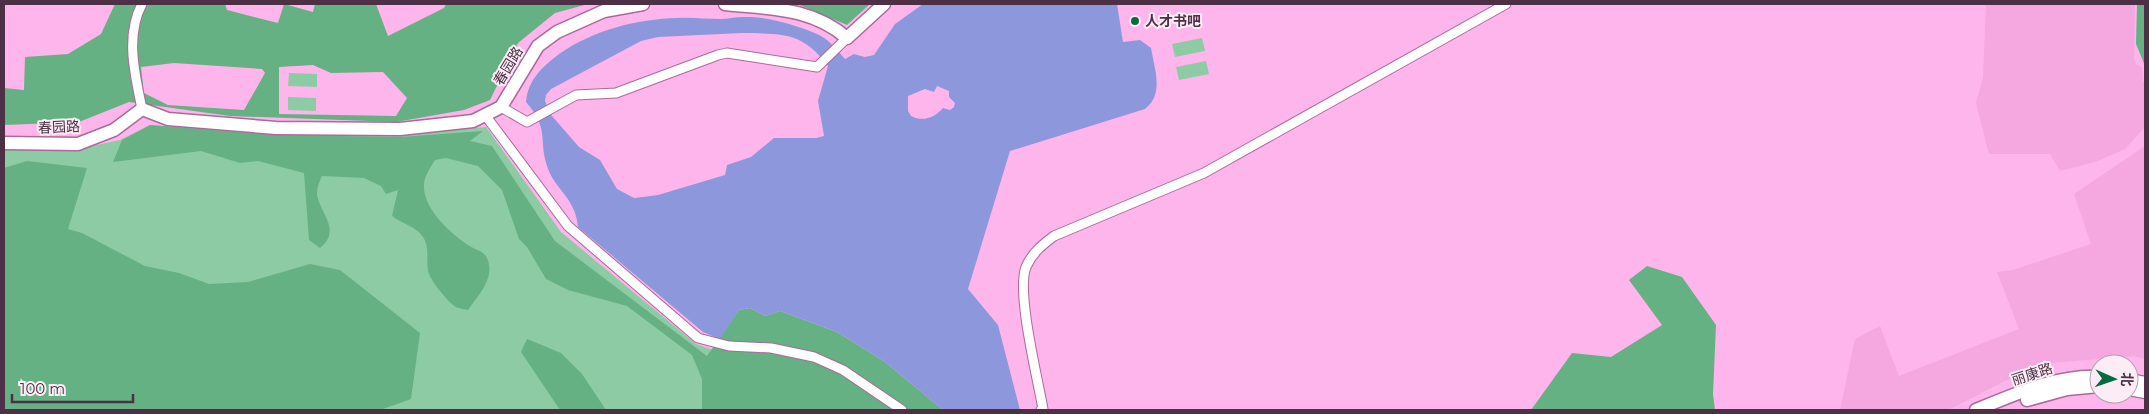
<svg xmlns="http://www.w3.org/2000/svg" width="2149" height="414" viewBox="0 0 2149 414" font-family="Montserrat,'Noto Sans SC',sans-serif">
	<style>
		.built { fill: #f5a7e0 }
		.green { fill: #8dcba4 }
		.forest { fill: #65b184; fill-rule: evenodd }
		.water { fill: #8d98dc; fill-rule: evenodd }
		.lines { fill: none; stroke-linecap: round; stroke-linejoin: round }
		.street-casing { stroke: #ac699b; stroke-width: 11 }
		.secondary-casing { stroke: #ac699b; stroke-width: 15 }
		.street { stroke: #fff; stroke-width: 9 }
		.secondary { stroke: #fff; stroke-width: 12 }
		.poi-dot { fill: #086a3f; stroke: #fbecf6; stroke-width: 2 }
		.labels { text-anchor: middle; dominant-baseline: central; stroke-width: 4; stroke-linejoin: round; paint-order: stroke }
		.poi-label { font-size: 14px; font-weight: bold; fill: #4d3045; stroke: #fbecf6; text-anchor: start }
		.street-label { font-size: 14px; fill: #4d3045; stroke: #fbecf6 }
	</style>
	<rect width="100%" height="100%" fill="#feb5eb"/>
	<g class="built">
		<path d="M1986 4H2135L2134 63 2142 67 2143 81 2145 83V127L2125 149 2098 161 2060 171 2050 154H1989L1976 103 1983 78Z"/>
		<path d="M2145 146V359L2134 356 2039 364 1948 410H1840L1855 339 1880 326 1899 376 2019 329 1997 272 2013 270 2091 244 2074 194Z"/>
	</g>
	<g class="green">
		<path d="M1202 38 1205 51 1175 57 1172 44Z"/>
		<path d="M1206 61 1209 74 1179 80 1176 67Z"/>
		<path d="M289 73 317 74V87L288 86Z"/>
		<path d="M288 97 316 98V111L288 110Z"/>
		<path d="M150 125 274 135H400L486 127 561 232 696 344 889 410H4V149H78L120 140Z"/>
	</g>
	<g class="forest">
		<path d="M115 4H225L227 10 278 23 284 4 313 12 315 4H376L388 36 444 8 446 4H588L555 13 518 43 490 100 464 110 396 122 230 116 129 102 79 122 4 125V88L24 90 25 57 68 54 101 34ZM174 63 262 69 265 73 244 110 168 105 144 93 141 67ZM313 65 331 73 383 72 407 98 396 116 279 114V67Z"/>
		<path d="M797 4H870L847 25Z"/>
		<path d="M2137 4H2145V66L2136 44Z"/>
		<path d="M150 125 274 135 400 137 483 131 470 141 492 146 555 241 707 356 739 310 750 308 765 316 780 311 837 332 885 362 943 410H702V379L692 355 627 306 568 290 546 279 527 247 519 239 502 190 478 166 446 158 435 160C430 168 423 178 424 188 425 210 451 234 468 245 475 250 483 250 487 258 496 277 478 296 468 310 463 309 456 308 453 305 446 299 430 280 428 271 426 260 430 248 423 237 416 226 402 224 392 216L398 190 386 194 381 186 364 178 322 176C319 183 315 191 318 199 324 217 340 232 320 248L309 240 304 173 258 161 240 163 201 151 113 162 122 140Z"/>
		<path d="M27 161 87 168 68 229 82 233 145 266 179 273 209 284 248 282 310 264 340 270 420 333 411 399 380 410H4V168Z"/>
		<path d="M1647 266 1682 277 1716 325 1713 394 1715 410H1531L1572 353 1611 357 1662 325 1629 280Z"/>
		<path d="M527 339 561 353 582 374 606 410H560L521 352Z"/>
	</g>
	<path class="water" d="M923 4H1117L1123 42 1140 40 1151 48C1155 71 1164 94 1145 109L1010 151 968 289 998 325 1020 410H943L885 362 837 332 780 311 765 316 750 308 739 310 720 339 703 332 578 227C576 198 554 189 547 166 538 137 550 130 526 102 528 80 542 67 559 54 594 30 636 19 678 18 692 17 706 19 720 19 728 19 735 17 743 17 766 16 796 25 817 34 829 39 837 50 845 59L854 54 865 57 874 55 895 24ZM742 33C782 34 802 31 828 66L818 101 824 136 816 138H774L751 157 727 165 725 175 658 195 643 197 634 198 617 189 600 160 579 147 552 116 545 101 546 95 551 89 641 41 658 37ZM937 86 949 91V97L955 103 954 107 950 110 943 108C934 118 923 122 911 116L908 111V96L925 89 934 92Z"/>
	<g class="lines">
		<defs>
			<g id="street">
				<path d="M142 4C125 36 135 75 142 109"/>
				<path d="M501 107 527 122 576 95 616 93 718 55 727 53 817 67 847 38"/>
				<path d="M485 115 568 226 698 338 729 346 771 348 814 357 843 370 902 410"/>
				<path d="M1041 410 1043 409C1038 380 1016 292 1026 267 1032 253 1042 245 1054 236L1204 173 1506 4"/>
			</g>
			<g id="secondary">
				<path d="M725 4C770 9 811 7 847 38L884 4"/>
				<path d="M4 143 78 144 114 130 142 109 168 119 276 128 400 129 473 121 501 107 538 46 557 32 604 11 643 4"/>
				<path d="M2129 380 2145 383"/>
				<path d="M2129 389 2145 392"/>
				<path d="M2027 400 2067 389 2099 386"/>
				<path d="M1976 410C2015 394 2057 375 2099 377"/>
			</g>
		</defs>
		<use href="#street" class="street-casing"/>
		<use href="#secondary" class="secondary-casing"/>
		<use href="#street" class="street"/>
		<use href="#secondary" class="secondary"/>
	</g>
	<circle class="poi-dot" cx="1135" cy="21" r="5"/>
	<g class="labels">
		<g class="poi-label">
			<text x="1145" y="21">人才书吧</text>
		</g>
		<g class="street-label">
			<text transform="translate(508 66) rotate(-59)">春园路</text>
			<text transform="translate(59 127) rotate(-3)">春园路</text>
			<text transform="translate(2032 374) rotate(-18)">丽康路</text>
		</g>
	</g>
	<rect width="2149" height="414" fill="none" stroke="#4d3045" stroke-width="10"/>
	<g transform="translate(2114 379) rotate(92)"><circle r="24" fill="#fbecf6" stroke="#b5a1af"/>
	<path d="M0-4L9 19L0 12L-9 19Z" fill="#086a3f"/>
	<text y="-8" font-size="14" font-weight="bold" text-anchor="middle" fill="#4d3045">北</text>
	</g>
	<path d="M12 394v8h121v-8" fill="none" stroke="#4d3045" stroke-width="2.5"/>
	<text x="20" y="394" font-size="15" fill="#4d3045" stroke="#fbecf6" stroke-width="4" paint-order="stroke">100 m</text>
</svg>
